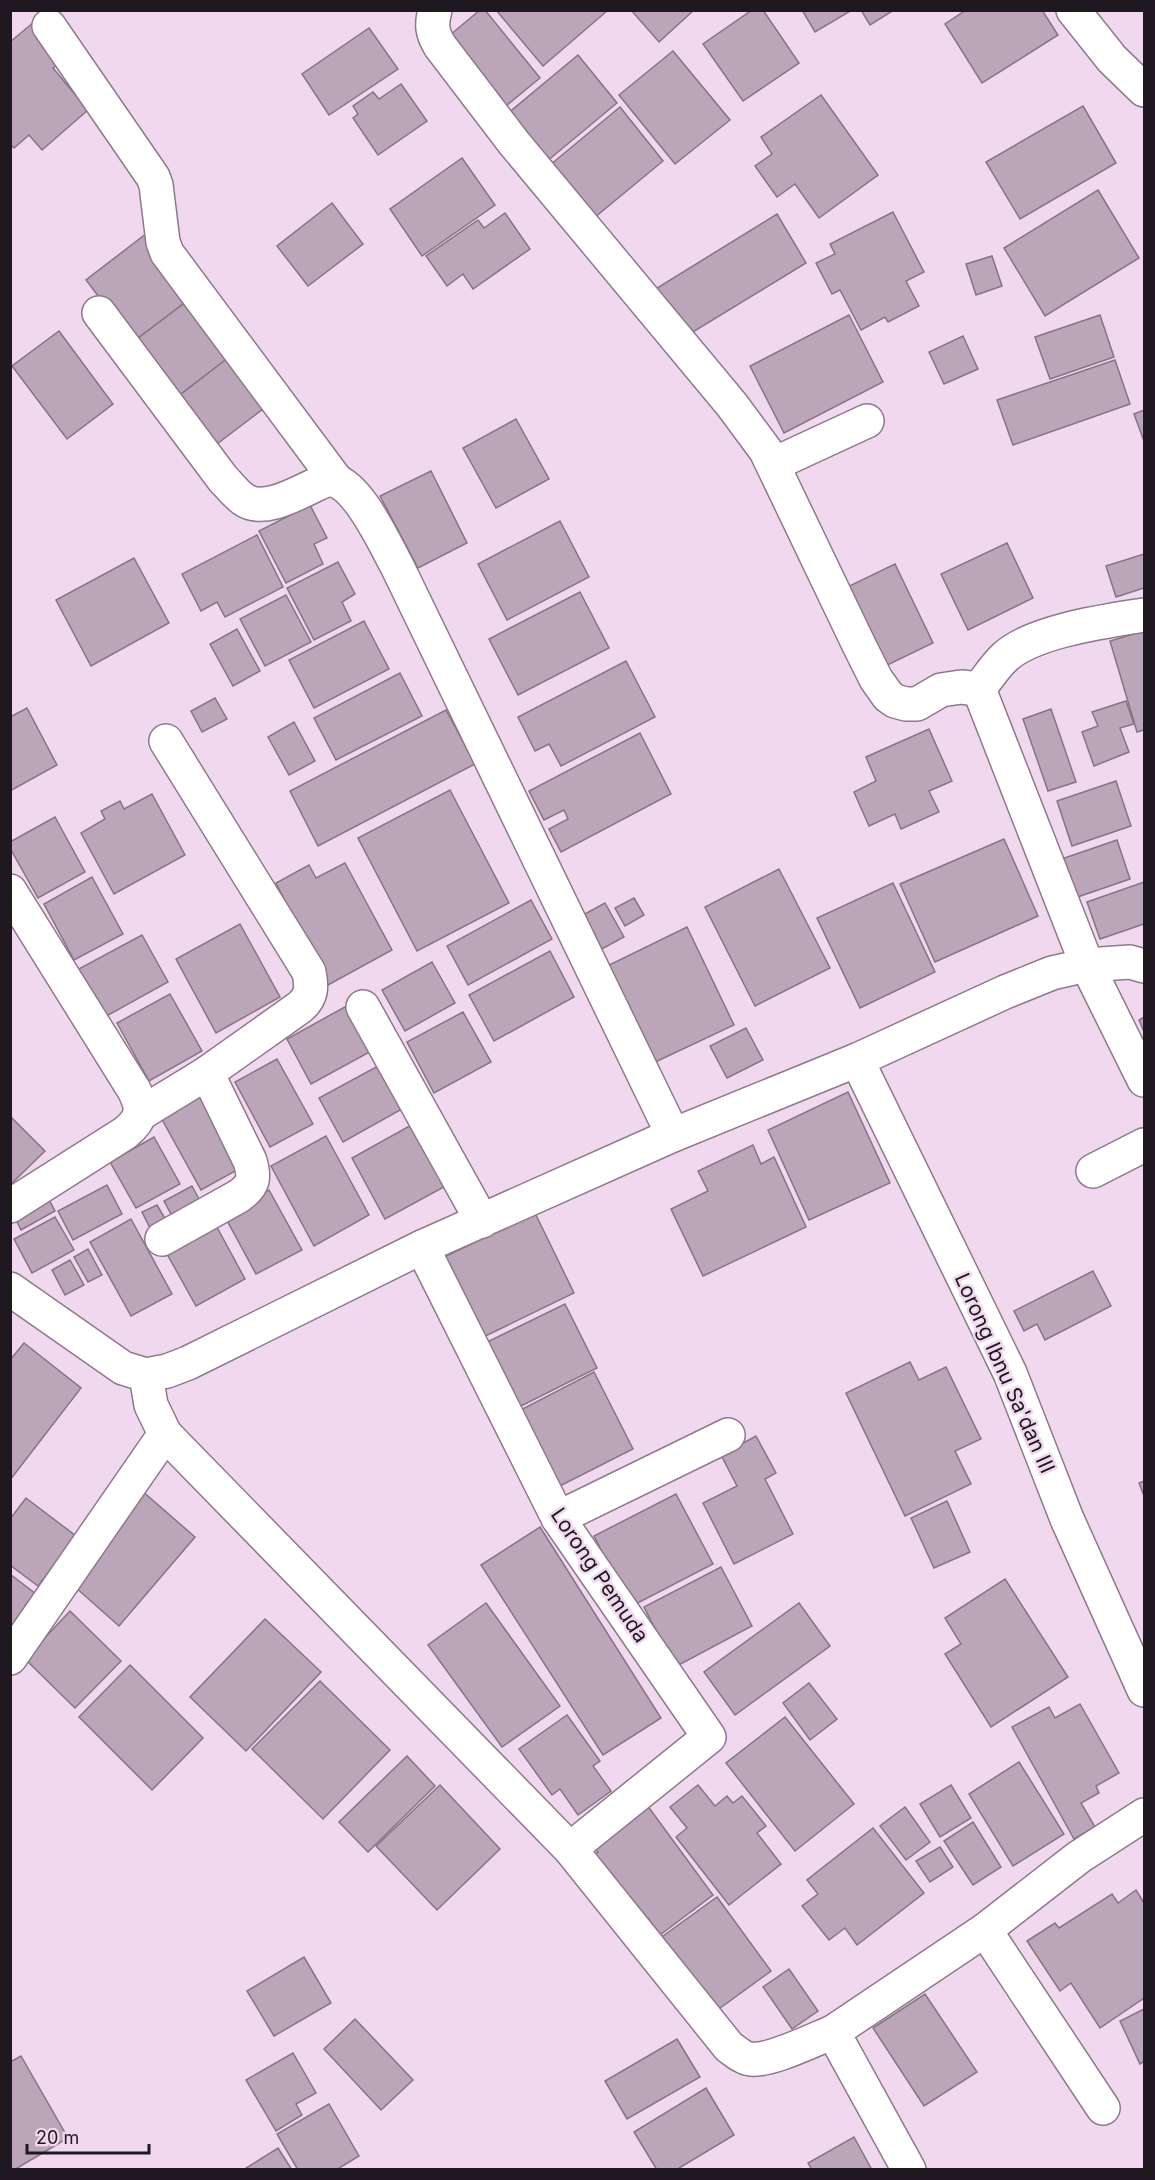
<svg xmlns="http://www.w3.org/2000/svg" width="1155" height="2180" viewBox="0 0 1155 2180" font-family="Inter,sans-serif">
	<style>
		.building { fill: #baa5b9; stroke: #877386; stroke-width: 1.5 }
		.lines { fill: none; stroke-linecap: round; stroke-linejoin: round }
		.street-casing { stroke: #8e798d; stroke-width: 36 }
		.street { stroke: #fff; stroke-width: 33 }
		.labels { text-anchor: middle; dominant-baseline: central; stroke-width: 5; stroke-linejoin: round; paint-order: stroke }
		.street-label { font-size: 21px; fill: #201820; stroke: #f0d9ef }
	</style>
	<rect width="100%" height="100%" fill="#f0d9ef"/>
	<g class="building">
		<path d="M480 10H485L540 78 501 110 444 40Z"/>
		<path d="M496 10H607V11L543 66Z"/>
		<path d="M631 10H694L659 42Z"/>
		<path d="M752 10H763L799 63 743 101 703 44Z"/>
		<path d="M802 10H852L815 32Z"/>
		<path d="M861 10H894L870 25Z"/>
		<path d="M966 10H1042L1058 35 982 83 945 24Z"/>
		<path d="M34 22 65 58 53 68 88 110 42 150 29 135 14 148 10 144V42Z"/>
		<path d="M369 28 398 69 329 115 302 74Z"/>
		<path d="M673 51 730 120 675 164 619 95Z"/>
		<path d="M578 55 617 103 546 162 507 114Z"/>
		<path d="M401 84 427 121 378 155 353 118 358 114 353 106 373 92 379 99Z"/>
		<path d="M821 95 878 175 819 218 795 184 777 197 755 166 772 154 761 137Z"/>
		<path d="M1083 106 1116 163 1020 219 986 162Z"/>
		<path d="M620 107 663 161 594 218 550 165Z"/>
		<path d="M462 158 495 205 422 256 390 209Z"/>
		<path d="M1098 190 1139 258 1045 316 1004 248Z"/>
		<path d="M332 203 363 244 308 286 277 246Z"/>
		<path d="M893 212 924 272 906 281 919 306 888 322 885 317 861 330 840 290 832 294 816 263 835 254 830 244Z"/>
		<path d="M505 213 530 249 473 289 463 274 447 286 426 256 478 220 484 228Z"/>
		<path d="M777 214 806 263 683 338 654 290Z"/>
		<path d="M147 233 195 295 133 342 86 280Z"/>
		<path d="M992 256 1002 286 976 295 966 264Z"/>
		<path d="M195 295 237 351 176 398 133 342Z"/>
		<path d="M849 315 883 382 784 433 750 366Z"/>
		<path d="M1100 315 1114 357 1050 379 1035 337Z"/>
		<path d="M59 331 113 404 67 439 12 366Z"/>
		<path d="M963 336 978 369 944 384 929 352Z"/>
		<path d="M237 351 275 400 213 447 176 398Z"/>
		<path d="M1115 360 1130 404 1013 445 997 400Z"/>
		<path d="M1144 410V441L1134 414Z"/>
		<path d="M516 419 549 479 496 508 463 448Z"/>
		<path d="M431 471 467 543 418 568 380 496Z"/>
		<path d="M310 505 327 538 314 544 323 564 286 583 259 531Z"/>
		<path d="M560 521 589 577 507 620 478 564Z"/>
		<path d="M257 535 283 587 225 617 217 602 201 611 182 574Z"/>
		<path d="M1007 543 1033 598 968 630 941 574Z"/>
		<path d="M1144 554V588L1116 597 1106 566Z"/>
		<path d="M134 558 169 623 91 666 56 600Z"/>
		<path d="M338 562 355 594 342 602 351 621 314 640 287 588Z"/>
		<path d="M895 564 933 643 877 670 839 591Z"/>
		<path d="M580 592 609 648 518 695 489 639Z"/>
		<path d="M286 595 311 642 265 666 240 619Z"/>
		<path d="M364 621 389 669 314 708 289 660Z"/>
		<path d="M237 629 260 671 233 686 210 644Z"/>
		<path d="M1144 631V730L1137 732 1110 641Z"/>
		<path d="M626 661 655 717 561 766 549 744 535 751 518 717Z"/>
		<path d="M400 673 422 716 336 760 314 718Z"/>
		<path d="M215 698 227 719 202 732 191 711Z"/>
		<path d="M1126 701 1134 724 1120 728 1129 752 1094 766 1082 732 1098 726 1092 712Z"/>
		<path d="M27 708 57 765 10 791V717Z"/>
		<path d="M1051 709 1076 782 1048 791 1023 719Z"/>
		<path d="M446 710 475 764 318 846 290 791Z"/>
		<path d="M294 722 315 761 289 775 268 737Z"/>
		<path d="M929 729 952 781 929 791 939 812 901 829 895 814 869 826 854 792 876 781 866 757Z"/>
		<path d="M640 733 671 794 561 852 549 829 568 819 564 810 544 820 529 791Z"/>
		<path d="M1116 781 1131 826 1072 846 1057 801Z"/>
		<path d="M450 790 509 903 417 951 358 838Z"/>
		<path d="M152 794 185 855 114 894 81 833 105 819 101 811 120 801 124 809Z"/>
		<path d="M55 817 85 872 38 898 10 848V842Z"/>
		<path d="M1004 839 1038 916 935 962 900 884Z"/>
		<path d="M1117 840 1130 879 1063 902 1050 863Z"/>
		<path d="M345 863 392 950 328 985 280 898 283 897 276 883 309 865 316 878Z"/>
		<path d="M779 869 830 968 755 1006 705 907Z"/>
		<path d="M92 877 123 934 74 960 44 904Z"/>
		<path d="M1144 882V924L1100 939 1087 902Z"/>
		<path d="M893 883 935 972 860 1008 817 918Z"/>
		<path d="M634 898 644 915 625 926 615 908Z"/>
		<path d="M531 900 552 939 468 985 447 946Z"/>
		<path d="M605 903 624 937 600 950 581 916Z"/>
		<path d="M240 924 280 997 216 1033 176 959Z"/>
		<path d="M687 927 734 1025 649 1065 603 968Z"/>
		<path d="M142 935 168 982 101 1019 75 971Z"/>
		<path d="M550 951 574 997 494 1041 469 995Z"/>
		<path d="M432 962 455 1003 405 1031 382 990Z"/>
		<path d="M170 994 202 1051 149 1081 117 1023Z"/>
		<path d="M352 1003 377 1048 311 1084 287 1039Z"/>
		<path d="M463 1012 491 1062 434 1093 407 1042Z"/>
		<path d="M1144 1017V1032L1139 1020Z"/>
		<path d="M746 1028 763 1060 727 1078 710 1046Z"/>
		<path d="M277 1059 313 1124 270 1147 235 1082Z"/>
		<path d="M378 1066 402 1109 343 1142 319 1098Z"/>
		<path d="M205 1089 246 1165 201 1190 159 1114Z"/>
		<path d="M848 1092 890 1183 809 1220 768 1130Z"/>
		<path d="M10 1116 45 1151 10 1185Z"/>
		<path d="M422 1119 455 1181 385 1219 352 1158Z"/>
		<path d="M326 1136 369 1215 314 1246 271 1166Z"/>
		<path d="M154 1137 180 1184 136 1208 110 1162Z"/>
		<path d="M753 1145 761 1164 774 1157 806 1227 703 1276 671 1209 708 1191 698 1171Z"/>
		<path d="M107 1185 122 1214 73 1240 58 1211Z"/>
		<path d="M192 1186 200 1201 172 1216 164 1201Z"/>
		<path d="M269 1190 302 1250 256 1274 224 1215Z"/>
		<path d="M45 1192 55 1211 21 1230 11 1210Z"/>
		<path d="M157 1205 167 1222 151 1230 142 1212Z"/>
		<path d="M535 1213 574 1293 473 1342 434 1262Z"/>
		<path d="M55 1217 74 1250 32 1273 14 1239Z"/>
		<path d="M212 1218 245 1279 196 1306 162 1245Z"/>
		<path d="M131 1219 172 1294 131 1316 90 1242Z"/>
		<path d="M88 1249 102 1275 88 1282 74 1257Z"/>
		<path d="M70 1260 84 1285 65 1295 52 1270Z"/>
		<path d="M1093 1271 1111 1306 1045 1340 1037 1324 1024 1331 1014 1311Z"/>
		<path d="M565 1304 597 1368 513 1410 481 1345Z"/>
		<path d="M24 1343 81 1388 10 1480V1360Z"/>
		<path d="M910 1362 919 1380 946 1367 981 1439 955 1451 971 1484 905 1516 846 1393Z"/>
		<path d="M594 1372 633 1449 548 1492 509 1416Z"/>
		<path d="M756 1436 776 1473 765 1479 793 1534 734 1564 703 1503 737 1486 721 1455Z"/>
		<path d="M1144 1481V1496L1139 1483Z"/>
		<path d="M141 1490 195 1537 119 1626 66 1579Z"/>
		<path d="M676 1494 713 1564 630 1607 594 1536Z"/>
		<path d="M26 1498 76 1536 38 1586 10 1565V1519Z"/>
		<path d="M947 1501 970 1552 934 1568 911 1518Z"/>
		<path d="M540 1527 661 1718 603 1755 481 1565Z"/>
		<path d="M721 1567 752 1626 675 1667 644 1607Z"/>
		<path d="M10 1574 41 1598 10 1637Z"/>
		<path d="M1005 1579 1068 1677 991 1727 945 1654 961 1644 945 1618Z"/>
		<path d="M486 1603 560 1706 502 1747 428 1645Z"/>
		<path d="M799 1603 830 1646 735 1715 704 1672Z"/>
		<path d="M70 1611 121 1661 75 1708 25 1659Z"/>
		<path d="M265 1619 321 1672 246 1751 190 1697Z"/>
		<path d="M130 1665 203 1738 152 1790 79 1717Z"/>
		<path d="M320 1681 390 1750 323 1819 252 1749Z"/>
		<path d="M809 1683 837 1719 810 1740 783 1703Z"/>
		<path d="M1080 1704 1119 1773 1096 1786 1099 1793 1081 1803 1095 1827 1074 1839 1012 1727 1049 1707 1055 1718Z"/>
		<path d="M567 1715 600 1761 593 1766 611 1791 578 1815 560 1789 552 1795 519 1749Z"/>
		<path d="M785 1717 854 1804 795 1851 726 1763Z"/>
		<path d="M407 1756 435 1786 368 1852 339 1822Z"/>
		<path d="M1019 1762 1064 1834 1013 1866 969 1794Z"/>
		<path d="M440 1785 500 1849 437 1910 376 1846Z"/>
		<path d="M698 1785 715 1806 727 1796 733 1803 742 1796 766 1826 757 1833 781 1864 729 1905 676 1837 687 1828 670 1807Z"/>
		<path d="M951 1785 971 1818 940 1837 920 1804Z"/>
		<path d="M647 1805 713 1895 660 1935 648 1918 638 1925 589 1859 598 1852 593 1845Z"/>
		<path d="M905 1807 930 1842 906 1860 880 1826Z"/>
		<path d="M973 1822 1001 1867 973 1885 944 1841Z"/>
		<path d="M873 1828 924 1893 857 1945 845 1928 829 1940 802 1906 818 1894 807 1880Z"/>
		<path d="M940 1847 953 1867 930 1882 916 1861Z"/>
		<path d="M1136 1890 1144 1903V1998L1100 2028 1071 1983 1060 1991 1027 1941 1055 1923 1059 1928 1112 1894 1118 1903Z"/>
		<path d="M717 1897 771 1971 712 2014 659 1939Z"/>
		<path d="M304 1957 331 2003 274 2036 247 1991Z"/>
		<path d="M789 1969 818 2011 792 2029 763 1987Z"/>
		<path d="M925 1994 977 2072 924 2106 873 2028Z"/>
		<path d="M1144 2009V2061L1140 2064 1120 2021Z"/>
		<path d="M355 2019 413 2080 381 2110 324 2049Z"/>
		<path d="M677 2039 700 2077 627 2119 605 2081Z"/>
		<path d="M293 2053 316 2093 296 2104 302 2115 276 2131 246 2080Z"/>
		<path d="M21 2056 68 2138 14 2170H10V2062Z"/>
		<path d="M706 2088 734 2135 676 2170H657L634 2132Z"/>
		<path d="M329 2104 359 2156 336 2170H298L277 2134Z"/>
		<path d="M854 2137 872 2170H812L808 2163Z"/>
		<path d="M278 2148 292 2170H243Z"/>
	</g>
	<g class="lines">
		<defs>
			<g id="street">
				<path d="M435 10C431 25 432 33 440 46L514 143 732 405 766 451 859 645 876 679 888 696 895 701 906 704H917L941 690 961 687 979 689"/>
				<path d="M1073 10 1112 59 1144 90"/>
				<path d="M49 26 153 177 156 185 163 242 167 253 336 480"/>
				<path d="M99 313 223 479C229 485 236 494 243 499 266 516 306 487 329 479 358 482 384 543 397 566L673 1135"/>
				<path d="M774 464 867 421"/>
				<path d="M979 689 1087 965 1144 1080"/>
				<path d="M979 689C987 679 995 666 1005 657 1033 631 1106 621 1144 615"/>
				<path d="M10 891 134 1090C144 1110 142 1119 125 1133L10 1206"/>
				<path d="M363 1007 482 1221"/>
				<path d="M857 1060 1010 1373 1067 1519 1144 1690"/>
				<path d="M140 1114 207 1073 300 1007C312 997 312 987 309 972L166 741"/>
				<path d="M1093 1171 1144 1145"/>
				<path d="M162 1239 239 1196C254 1185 255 1178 250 1161L207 1073"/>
				<path d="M422 1247 558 1518 709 1737 570 1849"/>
				<path d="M10 1289 123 1368 146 1375 167 1371 188 1363 422 1247 673 1135 857 1060 1005 992 1052 973 1087 965 1130 962 1144 966"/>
				<path d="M146 1375 151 1405 165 1434 570 1849 729 2047C735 2051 742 2058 750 2059 769 2062 813 2040 833 2032L909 2170"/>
				<path d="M558 1518 728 1435"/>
				<path d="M10 1658 165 1434"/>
				<path d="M985 1930 1103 2108"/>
				<path d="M833 2032 985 1930 1079 1857 1144 1815"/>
			</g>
		</defs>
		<use href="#street" class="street-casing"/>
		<use href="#street" class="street"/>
	</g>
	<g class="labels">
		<g class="street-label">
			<text transform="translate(1005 1373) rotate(66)">Lorong Ibnu Sa'dan III</text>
			<text transform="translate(600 1575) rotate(56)">Lorong Pemuda</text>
		</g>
	</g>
	<rect width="1155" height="2180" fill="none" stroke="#201820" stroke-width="24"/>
	<path d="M27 2144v9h122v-9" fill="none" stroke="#201820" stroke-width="3"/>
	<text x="36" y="2144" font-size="18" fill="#201820" stroke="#f0d9ef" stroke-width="4.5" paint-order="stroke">20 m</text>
</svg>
